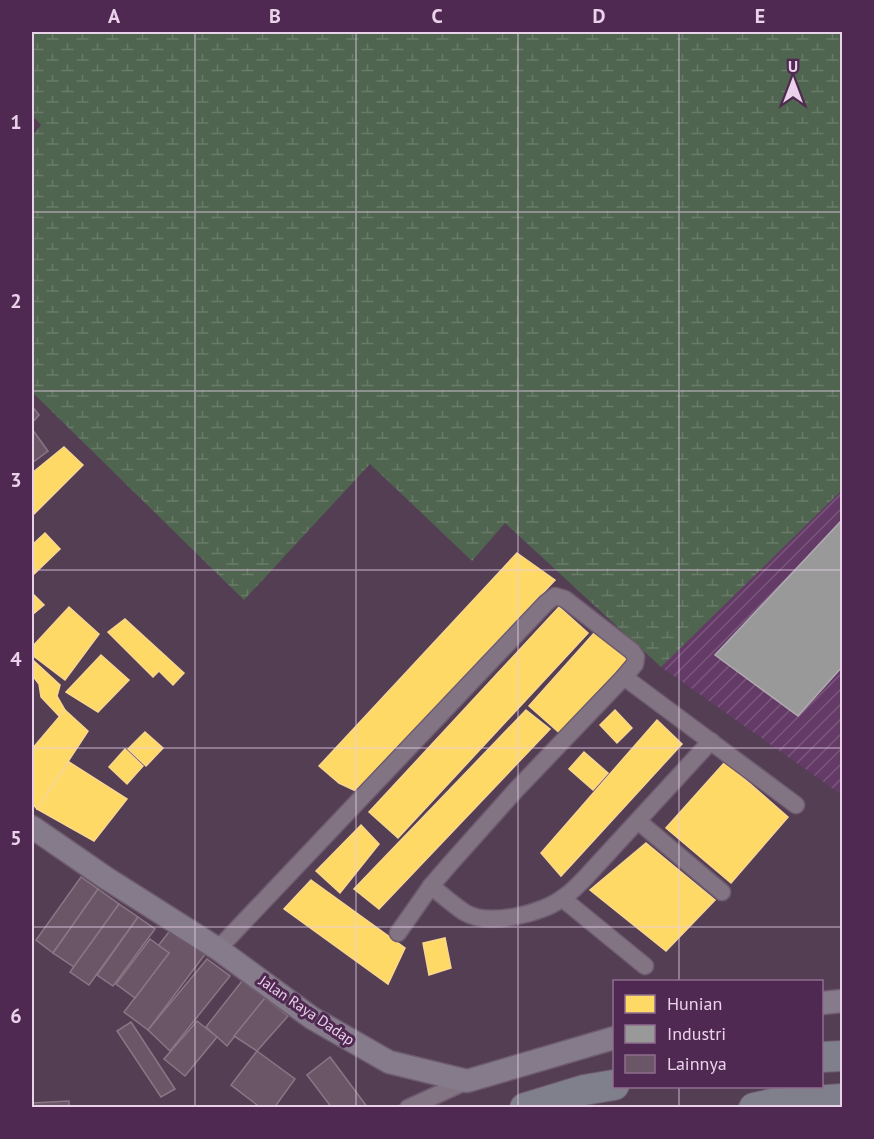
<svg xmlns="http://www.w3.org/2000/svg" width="874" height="1139" viewBox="0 0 874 1139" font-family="'PT Sans',sans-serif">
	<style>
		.industrial { fill: url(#industrial-furrows) }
		.wetland { fill: url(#wetland-marsh) }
		.homes { fill: #ffd966; stroke: #f9d78e; stroke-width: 1.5 }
		.industry { fill: #999; stroke: #b1aab2; stroke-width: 1.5 }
		.building { fill: #6a5666; stroke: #8b7686; stroke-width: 1.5 }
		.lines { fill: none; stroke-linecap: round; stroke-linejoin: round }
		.street-casing { stroke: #6e5b6f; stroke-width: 19 }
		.secondary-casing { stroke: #6e5b6f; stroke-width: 25 }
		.highway-casing { stroke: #6e5b6f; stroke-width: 32 }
		.street { stroke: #837484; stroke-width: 16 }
		.secondary { stroke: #867b8b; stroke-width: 22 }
		.highway { stroke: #807f8c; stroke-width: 30 }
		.grid { fill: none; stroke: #ead2eb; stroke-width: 1.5; stroke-opacity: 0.55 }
		.labels { text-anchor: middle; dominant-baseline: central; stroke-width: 6; stroke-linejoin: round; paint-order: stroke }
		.street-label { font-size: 15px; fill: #ead2eb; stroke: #502952 }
		.neatline { fill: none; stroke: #ead2eb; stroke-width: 2 }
		.grid-label { font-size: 20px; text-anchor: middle; font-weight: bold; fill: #ead2eb }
	</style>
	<defs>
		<pattern id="industrial-furrows" width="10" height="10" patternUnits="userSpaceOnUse" patternTransform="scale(1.5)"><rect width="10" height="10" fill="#643b67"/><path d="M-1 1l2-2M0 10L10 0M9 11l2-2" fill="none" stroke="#7a567d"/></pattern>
		<pattern id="wetland-marsh" width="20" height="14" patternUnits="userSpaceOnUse" patternTransform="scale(1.5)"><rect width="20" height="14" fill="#506550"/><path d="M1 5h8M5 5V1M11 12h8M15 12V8" fill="none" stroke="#697a69"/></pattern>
	</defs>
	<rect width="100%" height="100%" fill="#533e54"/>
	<path class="industrial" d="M842 490V795L661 667Z"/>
	<path class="wetland" d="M32 32H842V490L661 667 505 523 472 561 370 464 244 600 32 392V136L41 125 32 115Z"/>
	<g class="homes">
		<path d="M64 447 83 465 32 516V473Z"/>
		<path d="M45 533 60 549 32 576V545Z"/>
		<path d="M517 553 555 580 356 791 339 783 319 766Z"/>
		<path d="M32 593 44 605 32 615Z"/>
		<path d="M69 607 99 634 65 680 32 655V647Z"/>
		<path d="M559 607 588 633 398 838 369 812Z"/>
		<path d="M125 619 184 673 173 685 159 671 153 677 108 632Z"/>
		<path d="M595 632 629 661 563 736 529 706Z"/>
		<path d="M101 655 129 680 98 712 66 692Z"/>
		<path d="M34 661 60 685 57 696 65 710 59 716 41 697 39 684 32 675Z"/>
		<path d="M65 710 88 731 37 809 32 803V749Z"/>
		<path d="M526 710 550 729 379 909 354 889Z"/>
		<path d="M615 710 632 728 617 743 600 725Z"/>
		<path d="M657 720 682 744 561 876 541 853Z"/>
		<path d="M145 732 163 748 146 766 128 749Z"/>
		<path d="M125 749 143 766 127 784 109 767Z"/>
		<path d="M584 752 608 773 593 790 569 769Z"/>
		<path d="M69 762 127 799 94 841 37 809Z"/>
		<path d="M725 762 788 817 731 883 666 828Z"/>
		<path d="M361 825 379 844 340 893 316 871Z"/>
		<path d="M646 843 715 900 666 951 590 890Z"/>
		<path d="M311 880 405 948 388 984 284 909Z"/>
		<path d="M445 938 451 968 429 975 423 943Z"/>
	</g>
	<path class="industry" d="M842 520V667L798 716 715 655Z"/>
	<g class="building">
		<path d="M32 406 39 415 32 423Z"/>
		<path d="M32 429 48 451 32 463Z"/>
		<path d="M81 877 98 889 53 953 36 940Z"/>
		<path d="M98 889 119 904 74 967 53 953Z"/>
		<path d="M119 904 138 917 89 985 70 972Z"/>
		<path d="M138 917 155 929 113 986 97 975Z"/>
		<path d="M172 928 206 953 148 1030 124 1012 169 953 158 946Z"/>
		<path d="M150 939 169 953 135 998 116 984Z"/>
		<path d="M207 959 230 976 170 1051 148 1030Z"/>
		<path d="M242 981 265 998 227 1046 206 1027Z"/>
		<path d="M265 998 288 1016 257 1051 234 1036Z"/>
		<path d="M197 1021 217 1037 185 1076 164 1059Z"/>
		<path d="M131 1022 175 1089 161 1097 117 1031Z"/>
		<path d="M257 1051 295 1079 274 1108H261L231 1085Z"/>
		<path d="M330 1057 368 1108H332L307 1075Z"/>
		<path d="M69 1101V1108H32V1103Z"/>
	</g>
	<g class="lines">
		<defs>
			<g id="street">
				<path d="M624 677 796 805"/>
				<path d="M638 821 722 892"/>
				<path d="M431 886C441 894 452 904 464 912 488 927 543 914 564 897 572 892 578 885 585 878L711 741"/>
				<path d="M563 899 645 966"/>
				<path d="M218 949 546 603 555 596 565 599 632 651 636 657 635 664 624 677 515 791 449 865 431 886 398 933"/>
				<path d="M408 1108 467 1081"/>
			</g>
			<g id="secondary">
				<path d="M32 827 106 878 218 949 312 1018 389 1062 467 1081 614 1038"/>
				<path d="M822 1003 842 1001"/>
			</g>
			<g id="highway">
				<path d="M822 1057 842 1056"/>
				<path d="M525 1108 584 1090 614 1085"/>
				<path d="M754 1108 772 1104 842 1099"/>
			</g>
		</defs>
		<use href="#street" class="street-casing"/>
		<use href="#secondary" class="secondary-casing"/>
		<use href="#highway" class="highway-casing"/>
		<use href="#street" class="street"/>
		<use href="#secondary" class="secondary"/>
		<use href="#highway" class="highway"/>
	</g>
	<path class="grid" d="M195 32V1108M356 32V1108M518 32V1108M679 32V982M32 212H842M32 391H842M32 570H842M32 748H842M32 927H842M679 1086V1108"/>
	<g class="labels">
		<g class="street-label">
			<text transform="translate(307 1010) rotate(34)">Jalan Raya Dadap</text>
		</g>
	</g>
	<rect width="874" height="1139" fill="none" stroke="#502952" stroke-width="66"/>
	<rect x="613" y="980" width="210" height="108" fill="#502952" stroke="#8e6d8f" stroke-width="1.5"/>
	<rect x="625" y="995" width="30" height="18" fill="#ffd966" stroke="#8e6d8f" stroke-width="1.5"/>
	<text x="667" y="1010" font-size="18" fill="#ead2eb">Hunian</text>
	<rect x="625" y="1025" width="30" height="18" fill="#999999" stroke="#8e6d8f" stroke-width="1.5"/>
	<text x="667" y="1040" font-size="18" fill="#ead2eb">Industri</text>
	<rect x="625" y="1055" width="30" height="18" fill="#6a5666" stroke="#8e6d8f" stroke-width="1.5"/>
	<text x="667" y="1070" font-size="18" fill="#ead2eb">Lainnya</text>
	<g transform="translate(793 81)" stroke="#502952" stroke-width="4.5" paint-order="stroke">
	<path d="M0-4.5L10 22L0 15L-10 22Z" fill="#ead2eb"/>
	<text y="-9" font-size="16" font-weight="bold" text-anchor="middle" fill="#ead2eb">U</text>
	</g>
	<rect x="33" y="33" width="808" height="1073" class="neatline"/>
	<g class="grid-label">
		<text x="114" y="23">A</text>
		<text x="275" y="23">B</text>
		<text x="437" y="23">C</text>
		<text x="599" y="23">D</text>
		<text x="760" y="23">E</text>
		<text x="16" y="129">1</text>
		<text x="16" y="308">2</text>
		<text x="16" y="487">3</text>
		<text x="16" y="666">4</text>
		<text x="16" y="845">5</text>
		<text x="16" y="1023">6</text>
	</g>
</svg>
